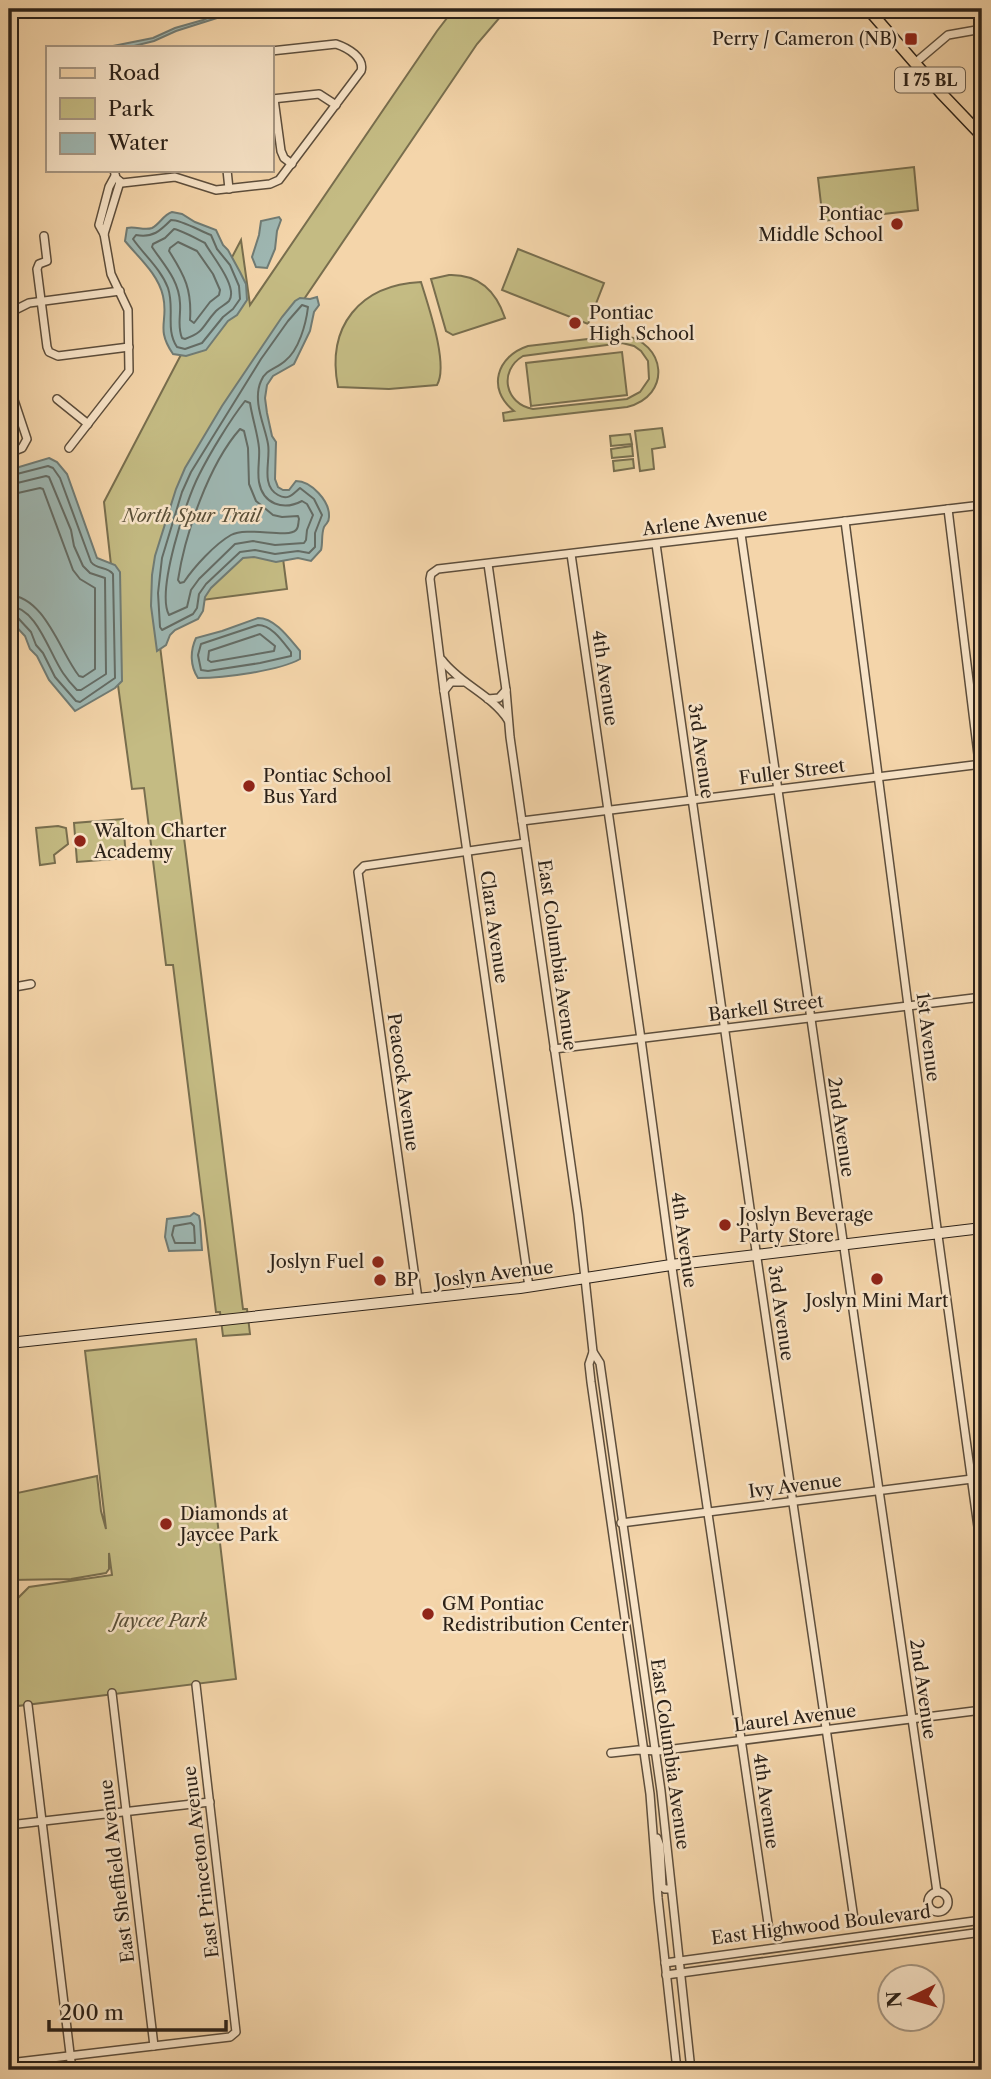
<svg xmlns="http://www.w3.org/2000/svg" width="991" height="2079" viewBox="0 0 991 2079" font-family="'Libre Caslon Text',serif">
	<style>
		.green { fill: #c4bb83; stroke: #786e4e; stroke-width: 2; fill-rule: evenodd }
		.water { fill: #9eb7b2; stroke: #707b74; stroke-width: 2 }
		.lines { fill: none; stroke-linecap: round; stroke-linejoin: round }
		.shore { stroke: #646c65; stroke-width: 2 }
		.street-casing { stroke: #5d4e3c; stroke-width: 10 }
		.secondary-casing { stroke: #2b2118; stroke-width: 12 }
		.primary-casing { stroke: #2b2118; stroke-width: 13 }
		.street { stroke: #f8e4c8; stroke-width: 7 }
		.secondary { stroke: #f8e4c8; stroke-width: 10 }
		.primary { stroke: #f4d5aa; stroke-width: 10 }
		.poi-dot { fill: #8f2418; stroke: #f8e4c8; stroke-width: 2.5 }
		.labels { text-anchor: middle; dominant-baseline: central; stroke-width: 5; stroke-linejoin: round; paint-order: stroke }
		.shield { fill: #f8e4c8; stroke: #685c4d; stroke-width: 2 }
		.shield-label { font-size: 16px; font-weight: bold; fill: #2b2118 }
		.poi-label { font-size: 18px; fill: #2b2118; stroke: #f8e4c8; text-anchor: start }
		.park-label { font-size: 18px; font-style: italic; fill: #594f38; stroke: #f8e4c8 }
		.street-label { font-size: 18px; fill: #2b2118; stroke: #f8e4c8 }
	</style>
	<rect width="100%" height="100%" fill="#f4d5aa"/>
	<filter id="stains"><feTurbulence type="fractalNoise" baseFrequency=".00286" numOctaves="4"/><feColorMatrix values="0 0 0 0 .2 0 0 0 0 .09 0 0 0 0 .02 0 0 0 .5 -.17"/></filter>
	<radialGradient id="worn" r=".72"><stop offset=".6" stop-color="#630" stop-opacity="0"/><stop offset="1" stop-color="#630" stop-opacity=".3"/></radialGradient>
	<g class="green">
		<path d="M454 9H507L477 44 258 367 287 589 155 606 243 1309H247L250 1334 223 1336 220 1312H216L173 965H166L144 788 132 789 108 611 116 610 104 502 241 240 250 305 437 31Z"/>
		<path d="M914 167 918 210 823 221 818 178Z"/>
		<path d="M518 249 604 283 588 324 502 290Z"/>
		<path d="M449 275C478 274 496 291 505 318L453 335 446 331 431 279Z"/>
		<path d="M421 282C428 305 449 365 437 385L389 389 338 387C326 326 360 285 421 282Z"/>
		<path d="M622 335C667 342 672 396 627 407L504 421 503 413 514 411C486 389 497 356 528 346ZM622 343 634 346 641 351 648 361 649 379 640 392 627 399 533 409C505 404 498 371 523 356Z"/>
		<path d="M622 352 627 395 531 406 526 363Z"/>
		<path d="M662 428 665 447 652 449 654 469 640 471 635 431Z"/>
		<path d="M630 434 632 444 611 446 610 436Z"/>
		<path d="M632 446 633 456 612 458 611 449Z"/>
		<path d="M633 459 634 468 614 471 613 461Z"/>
		<path d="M123 819 126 858 77 862 74 823Z"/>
		<path d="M58 826 66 828 68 844 54 855 55 863 40 865 36 828Z"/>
		<path d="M196 1339 236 1679 9 1707V1600L18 1598 29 1587 112 1575 109 1553V1569L106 1573 71 1579 11 1580 9 1513 17 1493 97 1476 101 1511 106 1529 85 1351Z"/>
	</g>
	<g class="water">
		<path d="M226 9H234L220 17 176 31 154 41 130 47H108L153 38 175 28 203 20Z"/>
		<path d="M172 212 182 214 195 222 216 230 223 245 228 250 240 272 246 284 247 300 237 315 228 321 206 350 186 356 173 354C155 328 169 321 163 296 158 274 139 258 125 241L127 228C136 226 144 231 152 228 160 224 163 215 172 212Z"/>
		<path d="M279 217 281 220 277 231 275 249 267 268 256 267 252 257 259 235 261 221Z"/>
		<path d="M317 297 319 305 314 312 310 331 294 364 273 376 267 385 265 398 267 413 272 436 276 442 275 479 278 487 283 490H289L296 481C311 481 330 501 329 517 329 523 327 522 324 527 321 535 323 543 321 550L311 561 298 558 276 562 254 557 243 558 211 588 205 597 203 611 198 619 175 630 170 635 166 645 157 651 151 606 152 575 155 556 176 489 185 468 222 406 282 317 295 301 300 298 310 299Z"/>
		<path d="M49 458 57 462 67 474 97 558 115 565 120 572 122 681 115 688 75 711 49 680 37 656 30 649 25 636 9 619V470Z"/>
		<path d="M258 618C275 618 289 638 300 651V659C279 671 223 678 198 678 190 666 190 651 196 638L222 631Z"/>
		<path d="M194 1213 199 1216 200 1221 202 1250 169 1251 165 1237 167 1219 190 1216Z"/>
	</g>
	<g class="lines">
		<g class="shore">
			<path d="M171 220C182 220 200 231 211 235L217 249 230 265 239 286 240 299 233 309 223 317 202 343 185 349 177 347C165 329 175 309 168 288 161 269 144 255 133 239L136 235C153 238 160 231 171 220Z"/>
			<path d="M174 229C181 230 197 239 205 243 211 255 239 287 229 301 225 305 220 307 216 311 202 326 206 331 185 339L182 338C177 326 181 316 180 303 179 280 164 265 152 247L153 244 165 238Z"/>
			<path d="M178 242 197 251 213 274 220 290 219 295 210 302 194 323 190 320C192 290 185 276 169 251L170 248Z"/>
			<path d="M302 305 308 307C306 324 299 350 285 361 276 369 266 369 261 381 252 401 265 426 268 444 271 460 260 485 278 495 288 501 293 494 300 488L314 499 322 515 315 533V547L309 553 298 551 275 554 255 550 240 552 206 584 199 594 197 608 193 614 162 630 160 627 158 593 162 558 182 492 191 472 261 359 288 321Z"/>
			<path d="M245 401 250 403C252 417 258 435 259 448 260 459 257 470 259 482 263 504 283 511 302 501L307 504 313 515 307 530 306 540 304 543 275 545 253 541 235 544 199 579 191 590 187 607 169 615C156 591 186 500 199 475 210 453 230 420 245 401Z"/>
			<path d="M240 429 244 431 248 448 249 484 256 501 273 515 282 517 298 516 299 519C298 523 299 527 296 530 288 539 247 526 231 535 215 544 194 567 184 582L180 583 178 580C185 534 209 464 240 429Z"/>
			<path d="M9 476 48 466 53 468 60 478 91 562C97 570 107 566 113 574L115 678 80 702 76 701 55 677 43 653 36 645 31 632 18 618 9 615"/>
			<path d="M9 485 46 476 49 477 71 530 74 546 83 566 90 573 105 578 106 674 81 690H77C72 685 67 679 63 673 49 653 37 607 9 606"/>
			<path d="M9 495 40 488 43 489 73 570 80 579 95 588V669L83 677 79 676C60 652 45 597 9 595"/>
			<path d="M258 625C272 625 283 642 291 652V656L260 663 208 671 201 670 198 655 201 644Z"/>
			<path d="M260 634 275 646 274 651 211 662 208 660 209 651Z"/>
			<path d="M191 1223 194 1226 195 1243H175L172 1235 174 1226Z"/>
		</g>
		<defs>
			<g id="street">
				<path d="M915 63 948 35 982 29"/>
				<path d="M272 99 319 94 336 105"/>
				<path d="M274 99 281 151 284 158 292 164"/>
				<path d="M114 170 116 178 122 183 175 177 216 190 270 184 279 180 361 71C365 58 348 48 336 44L271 51"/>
				<path d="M227 170 229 189"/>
				<path d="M104 234 120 182"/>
				<path d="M44 236 47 261 39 264 37 269 47 347 49 352 58 356 129 347"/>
				<path d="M9 313 29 303 120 291"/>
				<path d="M9 385 27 439 22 448 9 453"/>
				<path d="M57 399 88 424"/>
				<path d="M69 448 129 371 128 310 111 274 104 234 99 225 109 187 115 176"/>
				<path d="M948 509 982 787"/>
				<path d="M845 521 936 1221 982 1556"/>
				<path d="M741 534 937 1892"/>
				<path d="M656 544 758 1265 854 1919"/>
				<path d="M571 554 641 1039 670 1254 769 1930"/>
				<path d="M488 564 506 690 510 737 578 1214 593 1352 600 1363 661 1791 691 2070"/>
				<path d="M442 660C460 684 492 695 508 720"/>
				<path d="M444 691 451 682H463"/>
				<path d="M488 699 499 698 506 690"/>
				<path d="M522 821 982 764"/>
				<path d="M9 988 31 984"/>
				<path d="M554 1049 982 997"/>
				<path d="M529 1287 444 691 430 579 431 574 438 569 982 505"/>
				<path d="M418 1299 358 872 364 866 525 843"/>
				<path d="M593 1352 589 1364 591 1382 650 1794 658 1898 677 2070"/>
				<path d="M621 1523 972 1479"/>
				<path d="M112 1693 154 2046"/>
				<path d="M28 1705 72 2070"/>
				<path d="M611 1753 638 1750 658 1751 982 1710"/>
				<path d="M9 1825 210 1802"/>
				<path d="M657 1838 660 1846 662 1887 665 1889H671"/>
				<circle cx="938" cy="1902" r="10"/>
				<path d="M665 1963 982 1920"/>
				<path d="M666 1975 982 1932"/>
				<path d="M9 2063 230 2037 236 2032 196 1685"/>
			</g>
			<path id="secondary" d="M9 1343 520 1288 671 1265 982 1228"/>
			<path id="primary" d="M868 9 941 93 982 136"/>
		</defs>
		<use href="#street" class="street-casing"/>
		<use href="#secondary" class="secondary-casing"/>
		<use href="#primary" class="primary-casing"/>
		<use href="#street" class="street"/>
		<use href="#secondary" class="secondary"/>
		<use href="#primary" class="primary"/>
	</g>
	<g class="poi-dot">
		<rect x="904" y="32" width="14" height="14" rx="3.5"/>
		<circle cx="897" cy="224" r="7"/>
		<circle cx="575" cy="323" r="7"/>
		<circle cx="249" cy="786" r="7"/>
		<circle cx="80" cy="841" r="7"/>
		<circle cx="725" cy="1225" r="7"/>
		<circle cx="378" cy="1262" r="7"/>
		<circle cx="877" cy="1279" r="7"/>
		<circle cx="380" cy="1280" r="7"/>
		<circle cx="166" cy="1524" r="7"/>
		<circle cx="428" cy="1614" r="7"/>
	</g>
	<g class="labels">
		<rect class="shield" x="895" y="67.5" width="70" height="25" rx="5"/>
		<g class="shield-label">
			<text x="930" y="80">I 75 BL</text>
		</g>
		<g class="poi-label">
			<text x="897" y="39" text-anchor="end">Perry / Cameron (NB)</text>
			<text x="883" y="214" text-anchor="end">Pontiac<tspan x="883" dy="21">Middle School</tspan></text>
			<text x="589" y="313">Pontiac<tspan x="589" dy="21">High School</tspan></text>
			<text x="263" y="776">Pontiac School<tspan x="263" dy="21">Bus Yard</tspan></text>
			<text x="94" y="831">Walton Charter<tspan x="94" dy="21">Academy</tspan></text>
			<text x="739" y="1215">Joslyn Beverage<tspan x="739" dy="21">Party Store</tspan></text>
			<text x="364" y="1262" text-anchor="end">Joslyn Fuel</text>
			<text x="394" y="1280">BP</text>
			<text x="877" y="1301" text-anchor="middle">Joslyn Mini Mart</text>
			<text x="180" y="1514">Diamonds at<tspan x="180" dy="21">Jaycee Park</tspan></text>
			<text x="442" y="1604">GM Pontiac<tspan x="442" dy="21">Redistribution Center</tspan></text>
		</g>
		<g class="park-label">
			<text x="192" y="516">North Spur Trail</text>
			<text x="160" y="1621">Jaycee Park</text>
		</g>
		<g class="street-label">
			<text transform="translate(705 522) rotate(-7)">Arlene Avenue</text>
			<text transform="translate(605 678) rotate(82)">4th Avenue</text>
			<text transform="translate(701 751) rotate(82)">3rd Avenue</text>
			<text transform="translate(792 772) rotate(-7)">Fuller Street</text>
			<text transform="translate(494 927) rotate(82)">Clara Avenue</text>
			<text transform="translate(557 955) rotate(82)">East Columbia Avenue</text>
			<text transform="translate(766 1008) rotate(-7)">Barkell Street</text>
			<text transform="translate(928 1037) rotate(83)">1st Avenue</text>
			<text transform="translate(403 1082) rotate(82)">Peacock Avenue</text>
			<text transform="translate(841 1127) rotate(82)">2nd Avenue</text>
			<text transform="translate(684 1240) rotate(82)">4th Avenue</text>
			<text transform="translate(494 1274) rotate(-7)">Joslyn Avenue</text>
			<text transform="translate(781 1313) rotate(82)">3rd Avenue</text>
			<text transform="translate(795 1486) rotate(-7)">Ivy Avenue</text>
			<text transform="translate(923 1689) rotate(82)">2nd Avenue</text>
			<text transform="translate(795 1718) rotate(-7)">Laurel Avenue</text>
			<text transform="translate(670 1754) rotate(82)">East Columbia Avenue</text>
			<text transform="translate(766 1801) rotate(82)">4th Avenue</text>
			<text transform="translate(201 1862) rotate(-97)">East Princeton Avenue</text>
			<text transform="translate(117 1871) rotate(-97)">East Sheffield Avenue</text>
			<text transform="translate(821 1925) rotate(-7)">East Highwood Boulevard</text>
		</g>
	</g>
	<rect width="991" height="2079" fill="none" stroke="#f4d5aa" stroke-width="35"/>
	<rect x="10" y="10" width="970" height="2058" fill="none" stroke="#2b2118" stroke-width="3.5"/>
	<rect x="18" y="18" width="956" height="2044" fill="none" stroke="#2b2118" stroke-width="2"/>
	<rect x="46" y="46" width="228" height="126" fill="#f8e4c8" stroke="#a69682" stroke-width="2"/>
	<rect x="60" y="68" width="35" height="10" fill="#f4d5aa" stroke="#a69682" stroke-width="2"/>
	<text x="108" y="80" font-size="21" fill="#2b2118">Road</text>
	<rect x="60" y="98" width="35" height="21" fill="#c4bb83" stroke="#a69682" stroke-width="2"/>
	<text x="108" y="116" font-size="21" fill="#2b2118">Park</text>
	<rect x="60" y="133" width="35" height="21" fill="#9eb7b2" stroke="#a69682" stroke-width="2"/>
	<text x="108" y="150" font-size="21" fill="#2b2118">Water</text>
	<g transform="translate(911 1998) rotate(265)"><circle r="33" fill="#f8e4c8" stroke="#a69682" stroke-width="2"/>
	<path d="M0-5L12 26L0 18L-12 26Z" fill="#8f2418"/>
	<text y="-10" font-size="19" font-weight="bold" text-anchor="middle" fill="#2b2118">N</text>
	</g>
	<path d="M49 2020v10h177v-10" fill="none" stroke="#2b2118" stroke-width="3.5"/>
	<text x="60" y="2020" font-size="21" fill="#2b2118" stroke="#f8e4c8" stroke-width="5" paint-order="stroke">200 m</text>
	<rect width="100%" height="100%" filter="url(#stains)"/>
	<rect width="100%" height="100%" fill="url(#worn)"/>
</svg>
